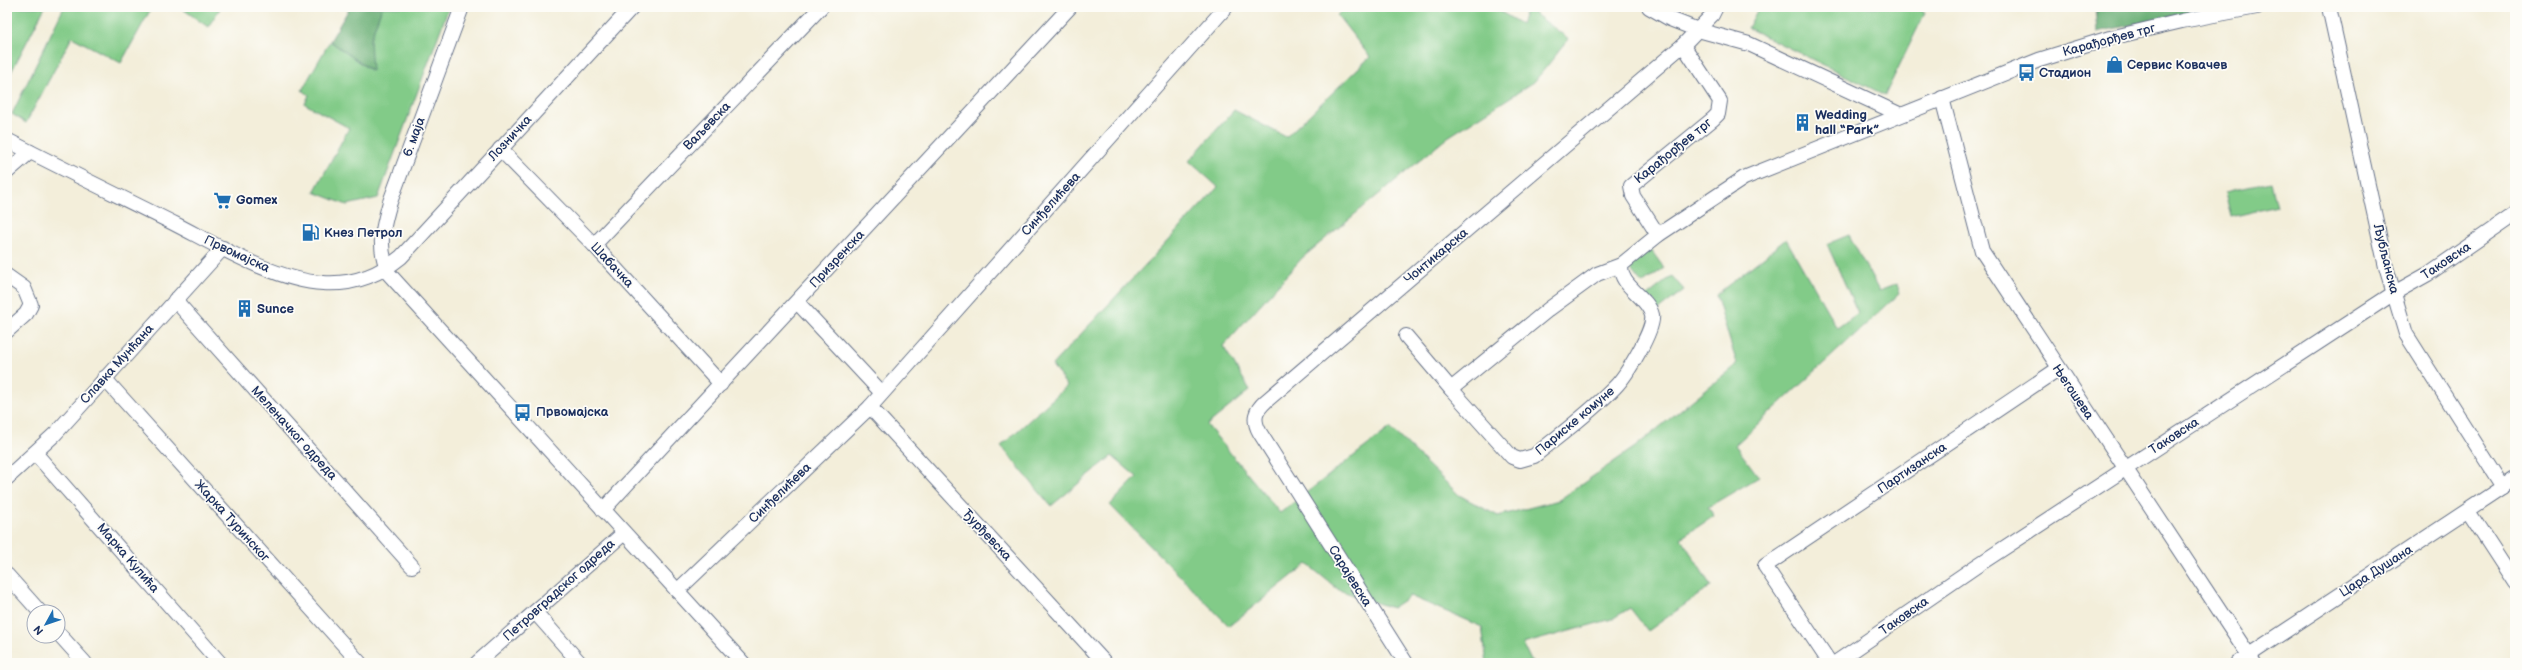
<svg xmlns="http://www.w3.org/2000/svg" width="2522" height="670" viewBox="0 0 2522 670" font-family="'Balsamiq Sans',sans-serif">
	<style>
		.green { fill: #82cb88; stroke: #4e7d73 }
		.forest { fill: #69af74; stroke: #426f69 }
		.lines { fill: none; stroke-linecap: round; stroke-linejoin: round }
		.minor-casing { stroke: #677289; stroke-width: 16 }
		.minor { stroke: #fff; stroke-width: 14 }
		.labels { text-anchor: middle; dominant-baseline: central; stroke-width: 3.5; stroke-linejoin: round; paint-order: stroke }
		.street-label { font-size: 13px; fill: #1b2f5e; stroke: #fdfcf7 }
		.poi-label { font-size: 13px; font-weight: bold; fill: #1b2f5e; stroke: #fdfcf7; text-anchor: start }
	</style>
	<rect width="100%" height="100%" fill="#fdfcf7"/>
	<filter id="ink" filterUnits="userSpaceOnUse"><feTurbulence type="fractalNoise" baseFrequency=".025" numOctaves="2"/><feDisplacementMap in="SourceGraphic" scale="8" xChannelSelector="R" yChannelSelector="G"/><feConvolveMatrix kernelMatrix="1 2 1 2 8 2 1 2 1" color-interpolation-filters="sRGB"/></filter>
	<filter id="wash" filterUnits="userSpaceOnUse"><feTurbulence type="fractalNoise" baseFrequency=".012" numOctaves="4" result="noise"/><feDisplacementMap in="SourceGraphic" scale="16" xChannelSelector="R" yChannelSelector="G"/><feGaussianBlur stdDeviation="0.9" result="paint"/><feColorMatrix in="noise" values="0 0 0 0 0 0 0 0 0 0 0 0 0 0 0 0 0 1.4 0 .05"/><feComposite in="paint" operator="in"/></filter>
	<g filter="url(#wash)">
		<rect width="100%" height="100%" fill="#f3eeda"/>
		<g class="green">
			<path d="M9 7H45L7 80V12Z"/>
			<path d="M64 7H152L121 63 72 37 26 123 12 114Z"/>
			<path d="M180 7H221L208 27Z"/>
			<path d="M382 7H449L378 198 347 205 314 192 349 128 305 104 309 95 302 90 330 41 371 71 370 40Z"/>
			<path d="M1345 7H1493L1521 24 1527 8 1569 39 1534 82 1448 137 1302 258 1223 346 1250 390 1207 425 1280 513 1390 428 1459 495 1498 516 1559 500 1635 447 1737 364 1716 295 1786 239 1837 328 1858 313 1827 244 1849 235 1879 291 1897 284 1900 293 1735 445 1759 477 1708 507 1714 516 1681 538 1711 586 1648 631 1630 608 1612 619 1523 644 1532 663H1487L1482 627 1410 596 1392 608 1339 590 1307 564 1229 626 1110 505 1137 477 1112 456 1051 506 1001 446 1067 386 1052 365 1218 187 1189 161 1234 110 1286 137 1370 57 1337 15Z"/>
			<path d="M1759 7H1914L1925 13 1885 95 1748 28Z"/>
			<path d="M2271 182 2277 206 2231 217 2225 192Z"/>
			<path d="M1651 250 1664 268 1642 284 1628 266Z"/>
			<path d="M1672 276 1684 290 1658 310 1647 296Z"/>
		</g>
		<g class="forest">
			<path d="M350 7H382L370 40 372 71 330 41Z"/>
			<path d="M2095 7H2220L2097 32Z"/>
		</g>
	</g>
	<g filter="url(#ink)">
		<g class="lines">
			<defs>
				<g id="minor">
					<path d="M462 7 390 202C382 231 377 245 389 274L743 663"/>
					<path d="M1649 7 1670 19 1698 30 1749 44 1899 114"/>
					<path d="M2329 7 2386 267 2406 334 2503 487"/>
					<path d="M1942 98 1982 251 2254 663"/>
					<path d="M7 140C63 169 121 197 177 225 218 246 277 281 323 283 352 285 379 275 401 257L632 7"/>
					<path d="M500 149 594 245 721 384"/>
					<path d="M7 172 30 152"/>
					<path d="M1658 235 1633 196 1631 186 1713 119 1718 114 1720 101 1683 45"/>
					<path d="M594 245 821 7"/>
					<path d="M1621 265C1619 287 1647 295 1652 315 1655 329 1626 376 1615 387 1591 412 1561 434 1534 456L1520 460 1512 457 1451 389 1549 309 1597 274 1621 265 1658 235 1744 178 2039 60 2110 38 2182 21 2257 7"/>
					<path d="M7 276 24 288 31 305 26 314 7 331"/>
					<path d="M175 300 412 566"/>
					<path d="M797 302 882 393"/>
					<path d="M1406 336 1451 389"/>
					<path d="M104 378 360 663"/>
					<path d="M870 407 1105 663"/>
					<path d="M35 453 220 663"/>
					<path d="M7 478 55 434 223 248"/>
					<path d="M603 510 1070 7"/>
					<path d="M2468 511 2515 583"/>
					<path d="M7 575 40 612"/>
					<path d="M677 591 870 407 1226 7"/>
					<path d="M535 612 580 663"/>
					<path d="M58 633 85 663"/>
					<path d="M477 663 624 533"/>
					<path d="M1406 663 1260 433C1252 419 1255 411 1266 401L1683 45 1712 15 1716 7"/>
					<path d="M1830 663 1765 566 2058 369"/>
					<path d="M1835 663 1975 567 2394 293 2428 274 2515 214"/>
					<path d="M2237 663 2515 479"/>
				</g>
			</defs>
			<use href="#minor" class="minor-casing"/>
			<use href="#minor" class="minor"/>
		</g>
	</g>
	<defs>
		<symbol id="shop-bare" viewBox="-9 -9 18 18"><path d="M-5-2.5h2.3a2.7 3.5 0 0 1 5.4 0H5L5.5 6h-11ZM-1.5-2.5h3a1.5 2.3 0 0 0-3 0Z" fill="#1f6fb2" stroke="#fdfcf7" stroke-width="2.5" paint-order="stroke"/></symbol>
		<symbol id="bus-bare" viewBox="-9 -9 18 18"><path d="M-5-6H5V4H4V6H2V4H-2V6H-4V4H-5ZM-3.5-4V0h7V-4ZM-3.5 1.2v1.5H-2V1.2ZM2 1.2v1.5H3.5V1.2Z" fill="#1f6fb2" stroke="#fdfcf7" stroke-width="2.5" paint-order="stroke"/></symbol>
		<symbol id="building-bare" viewBox="-9 -9 18 18"><path d="M-4-6H4V6H1V3H-1V6H-4ZM-2.5-4.3h1.7v1.8h-1.7ZM.8-4.3h1.7v1.8H.8ZM-2.5-1h1.7V.8h-1.7ZM.8-1h1.7V.8H.8Z" fill="#1f6fb2" stroke="#fdfcf7" stroke-width="2.5" paint-order="stroke"/></symbol>
		<symbol id="supermarket-bare" viewBox="-9 -9 18 18"><path d="M-6-5.5h2.5l.6 2H6L4.5 2H-2.5L-4.4-4H-6ZM-1.5 3.2a1.3 1.3 0 1 0 .1 0ZM3 3.2a1.3 1.3 0 1 0 .1 0Z" fill="#1f6fb2" stroke="#fdfcf7" stroke-width="2.5" paint-order="stroke"/></symbol>
		<symbol id="fuel-bare" viewBox="-9 -9 18 18"><path d="M-5.5-6h7V0h2V4h1.3V-2.5L3-4.5l.8-.8L6-3V5H2.5V1h-1V6h-7ZM-4.2-4.7v3.2H.2V-4.7Z" fill="#1f6fb2" stroke="#fdfcf7" stroke-width="2.5" paint-order="stroke"/></symbol>
	</defs>
	<g fill-rule="evenodd">
		<use href="#shop-bare" x="2102" y="52" width="25" height="25"/>
		<use href="#bus-bare" x="2014" y="60" width="25" height="25"/>
		<use href="#building-bare" x="1790" y="110" width="25" height="25"/>
		<use href="#supermarket-bare" x="210" y="188" width="25" height="25"/>
		<use href="#fuel-bare" x="298" y="220" width="25" height="25"/>
		<use href="#building-bare" x="232" y="296" width="25" height="25"/>
		<use href="#bus-bare" x="510" y="400" width="25" height="25"/>
	</g>
	<g class="labels">
		<g class="street-label">
			<text transform="translate(2109 40) rotate(-15)">Карађорђев трг</text>
			<text transform="translate(707 126) rotate(-46)">Ваљевска</text>
			<text transform="translate(414 137) rotate(-70)">6. маја</text>
			<text transform="translate(510 138) rotate(-47)">Лозничка</text>
			<text transform="translate(1673 151) rotate(-39)">Карађорђев трг</text>
			<text transform="translate(1051 204) rotate(-48)">Синђелићева</text>
			<text transform="translate(237 254) rotate(25)">Првомајска</text>
			<text transform="translate(1436 256) rotate(-40)">Чонтикарска</text>
			<text transform="translate(837 259) rotate(-47)">Призренска</text>
			<text transform="translate(2386 259) rotate(76)">Љубљанска</text>
			<text transform="translate(2446 261) rotate(-34)">Таковска</text>
			<text transform="translate(612 265) rotate(47)">Шабачка</text>
			<text transform="translate(117 364) rotate(-48)">Славка Мунћана</text>
			<text transform="translate(2073 392) rotate(56)">Његошева</text>
			<text transform="translate(1575 421) rotate(-40)">Париске комуне</text>
			<text transform="translate(294 433) rotate(48)">Меленачког одреда</text>
			<text transform="translate(2174 436) rotate(-33)">Таковска</text>
			<text transform="translate(1912 468) rotate(-34)">Партизанска</text>
			<text transform="translate(780 493) rotate(-44)">Синђелићева</text>
			<text transform="translate(232 521) rotate(48)">Жарка Туринског</text>
			<text transform="translate(987 535) rotate(47)">Ђурђевска</text>
			<text transform="translate(128 558) rotate(49)">Марка Кулића</text>
			<text transform="translate(2376 571) rotate(-33)">Цара Душана</text>
			<text transform="translate(1350 576) rotate(58)">Сарајевска</text>
			<text transform="translate(559 590) rotate(-42)">Петровградског одреда</text>
			<text transform="translate(1904 616) rotate(-35)">Таковска</text>
		</g>
		<g class="poi-label">
			<text x="2127" y="65">Сервис Ковачев</text>
			<text x="2039" y="73">Стадион</text>
			<text x="1815" y="115">Wedding<tspan x="1815" dy="15">hall “Park”</tspan></text>
			<text x="236" y="200">Gomex</text>
			<text x="324" y="233">Кнез Петрол</text>
			<text x="257" y="309">Sunce</text>
			<text x="536" y="412">Првомајска</text>
		</g>
	</g>
	<rect width="2522" height="670" fill="none" stroke="#fdfcf7" stroke-width="24"/>
	<g transform="translate(46 624) rotate(230)"><circle r="19" fill="#fdfcf7" stroke="#a3aaba"/>
	<path d="M0-3L7 15L0 10L-7 15Z" fill="#1f6fb2"/>
	<text y="-6" font-size="11" font-weight="bold" text-anchor="middle" fill="#1b2f5e">N</text>
	</g>
</svg>
